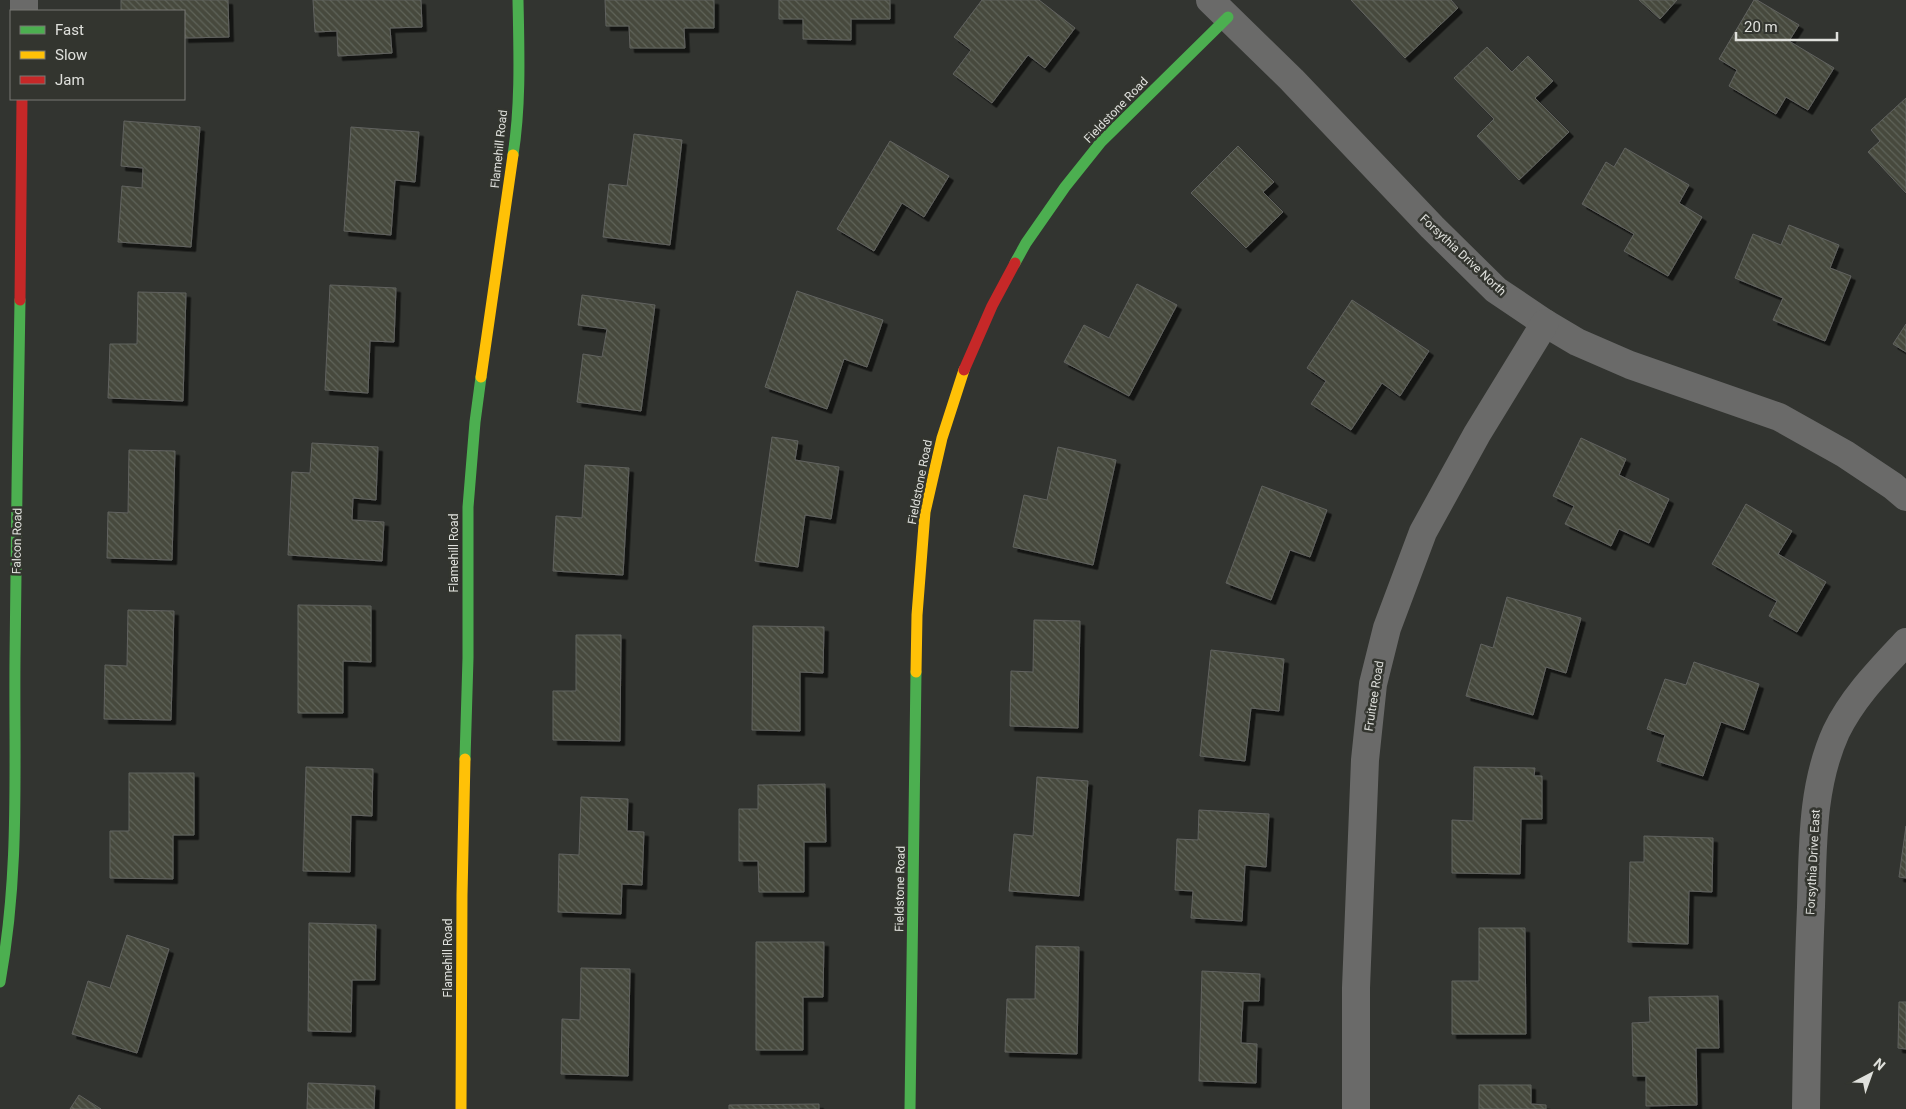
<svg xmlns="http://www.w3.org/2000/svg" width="1906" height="1109" viewBox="0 0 1906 1109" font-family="Roboto,sans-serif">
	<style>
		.building { fill: url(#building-back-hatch); stroke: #61625f; filter: url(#shadow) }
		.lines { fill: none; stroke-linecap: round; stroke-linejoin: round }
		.street { stroke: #6a6a69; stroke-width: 28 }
		.fast { stroke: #4caf50; stroke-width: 11 }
		.slow { stroke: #ffc107; stroke-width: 11 }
		.jam { stroke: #c62828; stroke-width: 11 }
		.labels { text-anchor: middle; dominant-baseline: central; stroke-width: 5; stroke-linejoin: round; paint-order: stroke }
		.street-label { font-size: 12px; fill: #dfe0dc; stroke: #33352f }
	</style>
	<defs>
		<pattern id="building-back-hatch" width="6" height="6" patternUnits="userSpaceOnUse" patternTransform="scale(1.25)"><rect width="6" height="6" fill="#46493e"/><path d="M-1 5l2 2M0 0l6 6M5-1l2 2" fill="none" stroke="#606359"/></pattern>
		<filter id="shadow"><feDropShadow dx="4.5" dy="4.5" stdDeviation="0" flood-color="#0009"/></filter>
	</defs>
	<rect width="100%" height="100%" fill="#323430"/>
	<g class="building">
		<path d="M121 0H228L229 37 184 38V11H121Z"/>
		<path d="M313 0H421L422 27 390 28 392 53 338 56 337 31 315 32Z"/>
		<path d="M605 0H714V28H684L685 48H630L629 26H606Z"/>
		<path d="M779 0H890V19H851V40L803 39V19H779Z"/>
		<path d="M982 0H1039L1075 28 1045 68 1028 55 992 103 953 74 971 50 954 37Z"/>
		<path d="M1351 0H1451L1458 8 1405 58Z"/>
		<path d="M1639 0H1677L1660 19Z"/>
		<path d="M1754 0H1757L1799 25 1789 41 1834 68 1808 110 1786 97 1776 114 1729 86 1737 70 1719 59Z"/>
		<path d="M1487 47 1512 72 1528 56 1553 81 1535 98 1569 132 1519 180 1477 136 1494 119 1454 78Z"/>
		<path d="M1906 98V193L1868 152 1880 141 1871 130Z"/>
		<path d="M124 121 200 127 191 247 118 242 122 186 142 188 143 168 121 166Z"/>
		<path d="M351 127 419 132 415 182 395 180 391 235 344 231Z"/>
		<path d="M634 134 682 140 670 245 603 237 609 184 627 186Z"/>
		<path d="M890 141 949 176 924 217 902 203 874 251 837 229Z"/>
		<path d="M1238 146 1274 182 1263 192 1283 212 1246 248 1191 193Z"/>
		<path d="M1625 148 1689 185 1679 203 1702 217 1668 276 1624 251 1634 234 1582 204 1606 162 1614 167Z"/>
		<path d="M1789 225 1839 245 1830 268 1851 276 1825 341 1773 320 1783 298 1735 278 1753 234 1781 245Z"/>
		<path d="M1137 284 1177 305 1129 396 1064 362 1084 325 1109 338Z"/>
		<path d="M330 285 396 288 394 342 370 341 368 393 325 390Z"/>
		<path d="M797 291 883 320 867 367 844 359 827 409 765 387Z"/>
		<path d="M138 292 186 293 183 401 108 398 110 344H137Z"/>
		<path d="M582 295 655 305 641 411 577 402 583 354 602 357 607 329 578 325Z"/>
		<path d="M1352 300 1429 351 1400 396 1382 383 1351 430 1311 404 1326 381 1307 368Z"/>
		<path d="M1906 324V352L1893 344Z"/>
		<path d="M772 437 798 441 795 460 839 467 831 519 805 515 798 567 755 561Z"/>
		<path d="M1581 438 1626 459 1619 475 1669 499 1649 543 1619 529 1611 546 1565 524 1574 506 1553 496Z"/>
		<path d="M312 443 378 447 376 500 353 498 352 520 384 522 382 561 288 555 292 472 310 473Z"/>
		<path d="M1058 447 1116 460 1093 565 1013 547 1024 495 1047 500Z"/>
		<path d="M129 450 175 451 172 560 107 558 108 512 128 513Z"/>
		<path d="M585 465 629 468 623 575 553 571 556 516 582 518Z"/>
		<path d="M1262 486 1327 510 1310 557 1290 550 1271 600 1226 583Z"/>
		<path d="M1746 504 1792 531 1778 554 1826 582 1797 632 1769 616 1777 601 1712 564Z"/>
		<path d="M1507 597 1581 618 1566 673 1546 667 1533 715 1466 696 1481 644 1493 648Z"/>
		<path d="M298 605 371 606V662L343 661V713H298Z"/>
		<path d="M128 610 174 611 171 720 104 719 105 665 127 666Z"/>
		<path d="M1034 620 1080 621 1078 728 1010 726 1011 671 1033 672Z"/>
		<path d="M753 626 824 627 823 673 800 672V731L752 730Z"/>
		<path d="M576 635H621L620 741 553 740V691H576Z"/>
		<path d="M1211 650 1284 659 1279 711 1251 708 1245 761 1200 756Z"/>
		<path d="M1694 662 1759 684 1744 730 1721 722 1703 776 1657 761 1665 735 1647 729 1665 679 1686 685Z"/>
		<path d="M306 767 373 769 372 816 351 815 350 872 303 871Z"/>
		<path d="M1474 767 1535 768 1534 776H1542V819H1521L1520 874 1452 873V820L1473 821Z"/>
		<path d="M129 773H194V835H173V879L110 878V831H129Z"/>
		<path d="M1037 777 1088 781 1079 896 1009 891 1014 834 1033 836Z"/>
		<path d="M825 784 826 842H804V892H759L758 861H739V809H758V785Z"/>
		<path d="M581 797 628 799 627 831 644 832 642 885 622 884 621 914 558 912 559 854 579 855Z"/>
		<path d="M1199 810 1269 814 1266 867 1245 865 1242 921 1191 918 1193 891 1175 890 1177 839 1198 840Z"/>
		<path d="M1906 826V878L1899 877Z"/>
		<path d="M1644 836 1713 838 1712 892 1689 891 1688 944 1628 942 1630 862H1644Z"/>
		<path d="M309 923 376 925 375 980H352L351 1032 308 1031Z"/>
		<path d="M1479 928H1525L1526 1034H1452V981H1479Z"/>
		<path d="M127 935 169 949 137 1053 72 1034 88 981 110 988Z"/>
		<path d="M756 942H824L823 997H803V1050H756Z"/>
		<path d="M1036 946 1079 947 1077 1054 1005 1052 1007 999H1035Z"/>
		<path d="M581 968 630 969 628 1076 561 1074 562 1019 580 1020Z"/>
		<path d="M1202 971 1260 974 1259 1001H1243L1241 1043 1257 1044 1256 1083 1199 1081Z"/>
		<path d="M1718 996 1719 1048H1696L1697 1105 1646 1106V1076H1633L1632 1023 1650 1022 1649 997Z"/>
		<path d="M1899 1002H1906V1049L1898 1048Z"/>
		<path d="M308 1083 375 1086 374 1109H307Z"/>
		<path d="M1479 1085H1531V1104L1546 1105V1109H1479Z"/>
		<path d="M79 1095 101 1109H70Z"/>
		<path d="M819 1104V1109H729V1105Z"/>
	</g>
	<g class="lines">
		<g class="street">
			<path d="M1210 0 1292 80 1432 227 1496 290 1545 323 1577 342 1630 365 1779 417 1845 454 1893 486 1906 497"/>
			<path d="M24 11V0"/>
			<path d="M1356 1109V988L1365 760 1373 684 1387 628 1423 532 1477 434 1545 323"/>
			<path d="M1806 1109C1807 1042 1808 975 1811 907 1813 848 1811 787 1836 732 1853 697 1880 670 1906 642"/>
		</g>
		<g class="fast">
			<path d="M513 155C521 104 519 51 518 0"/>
			<path d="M1015 263 1026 243 1065 187 1101 142 1228 17"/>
			<path d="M465 759 468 658V507L475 422 481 377"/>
			<path d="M0 982C20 872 14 769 15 659 16 539 18 420 20 300"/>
			<path d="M910 1109 916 672"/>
		</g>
		<g class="slow">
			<path d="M481 377 513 155"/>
			<path d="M916 672 917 615 925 512 942 438 964 370"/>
			<path d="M461 1109 462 895 465 759"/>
		</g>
		<g class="jam">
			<path d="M20 300 22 99"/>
			<path d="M964 370 992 306 1015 263"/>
		</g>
	</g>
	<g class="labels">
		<g class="street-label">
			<text transform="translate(1116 110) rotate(-46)">Fieldstone Road</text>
			<text transform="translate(499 149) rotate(-84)">Flamehill Road</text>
			<text transform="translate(1463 255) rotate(43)">Forsythia Drive North</text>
			<text transform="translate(920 482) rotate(-79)">Fieldstone Road</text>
			<text transform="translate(17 541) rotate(-89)">Falcon Road</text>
			<text transform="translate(454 553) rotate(-90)">Flamehill Road</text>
			<text transform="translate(1374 696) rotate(-81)">Fruitree Road</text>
			<text transform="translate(1813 862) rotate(-87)">Forsythia Drive East</text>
			<text transform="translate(900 889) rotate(-89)">Fieldstone Road</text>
			<text transform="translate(448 958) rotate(-90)">Flamehill Road</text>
		</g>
	</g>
	<rect x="10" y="10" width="175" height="90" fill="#33352f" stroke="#787974"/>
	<rect x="20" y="26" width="25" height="8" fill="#4caf50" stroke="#787974"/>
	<text x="55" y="35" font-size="15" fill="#dfe0dc">Fast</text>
	<rect x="20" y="51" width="25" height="8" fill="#ffc107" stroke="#787974"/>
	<text x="55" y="60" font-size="15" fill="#dfe0dc">Slow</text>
	<rect x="20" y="76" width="25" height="8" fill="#c62828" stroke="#787974"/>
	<text x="55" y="85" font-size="15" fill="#dfe0dc">Jam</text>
	<g transform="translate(1871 1074) rotate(41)" stroke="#33352f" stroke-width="4" paint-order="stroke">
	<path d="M0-4L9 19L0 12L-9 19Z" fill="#dfe0dc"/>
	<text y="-8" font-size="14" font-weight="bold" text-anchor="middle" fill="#dfe0dc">N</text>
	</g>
	<path d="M1736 32v8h101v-8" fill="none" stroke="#dfe0dc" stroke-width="2.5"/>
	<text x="1744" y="32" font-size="15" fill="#dfe0dc" stroke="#33352f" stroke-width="4" paint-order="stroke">20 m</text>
</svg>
